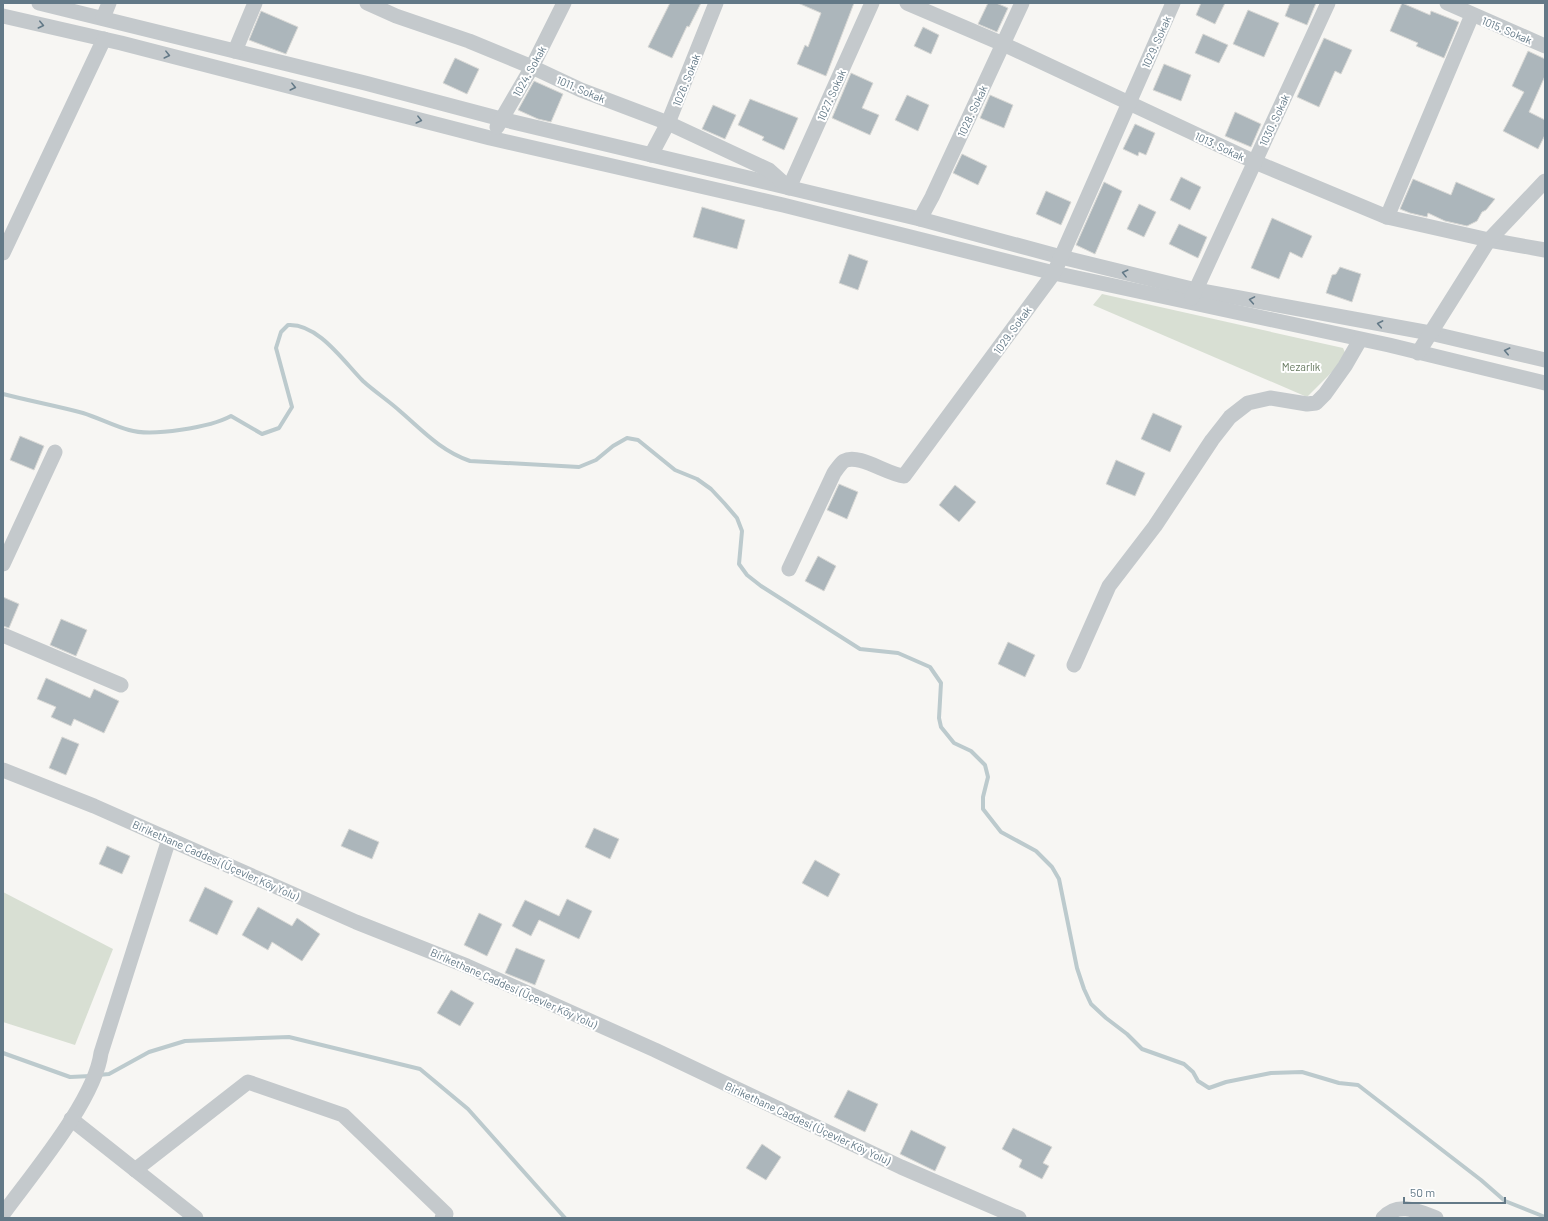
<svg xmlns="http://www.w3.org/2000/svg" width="1548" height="1221" viewBox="0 0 1548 1221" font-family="Barlow,sans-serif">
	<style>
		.green { fill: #d8dfd3 }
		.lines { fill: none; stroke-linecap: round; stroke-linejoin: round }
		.stream { stroke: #bccacd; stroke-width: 4 }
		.building { fill: #acb6bb; stroke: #d8d8d5 }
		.minor { stroke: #c4c9cc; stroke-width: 15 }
		.oneway { stroke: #637987 }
		.labels { text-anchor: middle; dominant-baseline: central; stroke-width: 4; stroke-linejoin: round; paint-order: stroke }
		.street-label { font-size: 11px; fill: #637987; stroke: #fff }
		.park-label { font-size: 11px; fill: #65785e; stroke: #fff }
	</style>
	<rect width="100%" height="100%" fill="#f7f6f3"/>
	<g class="green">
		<path d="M1102 294 1343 348 1347 357 1307 397 1093 305Z"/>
		<path d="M3 892 113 949 75 1045 3 1022Z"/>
	</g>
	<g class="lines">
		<g class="stream">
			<path d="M3 394C30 401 57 406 83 413 99 418 114 426 129 430 152 437 211 427 231 416L262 434 279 428 292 407 276 348 281 332 288 325C318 323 344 362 363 381 375 392 389 401 401 412 423 431 441 451 470 461L579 467 596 460 613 446 627 438 638 440 675 470 697 479 711 489 725 504 737 518 742 531 739 564 747 575 761 586 860 649 898 653 930 667 941 683 939 718 941 727 954 743 971 751 985 765 988 777 983 797V809L1001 832 1036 851 1052 867 1059 879 1077 968 1084 989 1091 1004 1106 1018 1127 1034 1142 1049 1184 1064 1193 1072 1198 1081 1209 1088 1226 1082 1271 1073 1302 1072 1339 1083 1358 1085 1481 1180 1505 1201 1545 1217"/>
			<path d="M3 1053 70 1077 91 1076"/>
			<path d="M98 1075 109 1074 149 1052 185 1041 289 1037 420 1069 468 1109 565 1218"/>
		</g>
	</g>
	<g class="building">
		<path d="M670 3H701L689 27 687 26 672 58 648 47Z"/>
		<path d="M798 3H854L826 76 797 64 805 45 808 47 821 13Z"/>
		<path d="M988 3H996L1008 8 997 32 978 24Z"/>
		<path d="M1201 3H1225L1215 24 1196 15Z"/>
		<path d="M1290 3H1316L1307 25 1285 16Z"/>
		<path d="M1402 3 1430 15 1431 11 1459 22 1444 58 1416 46 1418 43 1390 31Z"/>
		<path d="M1248 10 1279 23 1264 57 1233 44Z"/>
		<path d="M261 11 298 27 286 54 249 40Z"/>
		<path d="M923 27 939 35 931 54 914 46Z"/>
		<path d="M1203 34 1228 45 1219 63 1195 53Z"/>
		<path d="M1324 38 1352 50 1341 74 1335 71 1319 107 1297 97Z"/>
		<path d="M1528 51 1545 59V76L1529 112 1545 120V135L1538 149 1503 131 1524 92 1512 86Z"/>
		<path d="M455 58 479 69 467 94 443 83Z"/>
		<path d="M1164 64 1191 75 1181 101 1153 90Z"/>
		<path d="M851 73 873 83 862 108 879 115 870 135 832 118Z"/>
		<path d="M534 81 563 94 551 122 538 119 518 110Z"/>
		<path d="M907 95 929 105 918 131 895 120Z"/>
		<path d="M990 95 1013 105 1004 128 980 118Z"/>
		<path d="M750 99 798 118 784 150 762 140 764 137 738 125Z"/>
		<path d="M713 105 736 115 725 139 702 129Z"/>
		<path d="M1235 112 1261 124 1251 147 1225 136Z"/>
		<path d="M1135 124 1155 133 1146 155 1139 152 1138 156 1123 149Z"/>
		<path d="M962 154 987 166 978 185 953 173Z"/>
		<path d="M1181 177 1201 187 1190 210 1170 200Z"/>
		<path d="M1413 179 1451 195 1456 182 1495 199 1486 210 1482 212 1477 221 1467 226 1445 221 1428 213 1427 217 1410 213 1400 209Z"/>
		<path d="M1104 182 1122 191 1095 254 1076 245Z"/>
		<path d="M1046 191 1071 202 1061 225 1036 214Z"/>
		<path d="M1139 204 1156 212 1144 237 1127 229Z"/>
		<path d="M702 207 745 220 737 249 693 237Z"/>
		<path d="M1272 218 1312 236 1302 258 1290 252 1279 279 1251 268Z"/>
		<path d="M1179 224 1207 237 1198 258 1169 244Z"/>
		<path d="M849 254 868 261 858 290 839 283Z"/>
		<path d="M1340 267 1361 274 1352 302 1326 293 1332 275 1336 274Z"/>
		<path d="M1153 413 1182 426 1170 452 1141 439Z"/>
		<path d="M20 436 44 446 34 470 10 460Z"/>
		<path d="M1116 460 1145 473 1135 496 1106 484Z"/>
		<path d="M839 484 858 492 847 519 827 510Z"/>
		<path d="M955 485 976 502 959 522 939 505Z"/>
		<path d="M818 556 836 566 824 591 805 581Z"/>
		<path d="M3 597 19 604 9 628 3 626Z"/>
		<path d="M61 619 87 630 76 656 50 645Z"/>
		<path d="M1008 642 1035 655 1025 677 998 664Z"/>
		<path d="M46 678 90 698 94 689 119 701 104 733 74 719 71 726 51 717 56 707 37 699Z"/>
		<path d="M62 737 79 744 66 775 49 768Z"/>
		<path d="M594 828 619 839 610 859 585 847Z"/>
		<path d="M349 829 379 842 372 859 341 846Z"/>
		<path d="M107 846 130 856 122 874 99 864Z"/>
		<path d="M815 860 840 874 828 897 802 883Z"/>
		<path d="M205 887 233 901 217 935 189 921Z"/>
		<path d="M567 899 592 911 579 939 539 920 531 936 512 926 525 900 559 916Z"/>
		<path d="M258 907 292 926 297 918 320 934 302 961 272 942 268 950 242 935Z"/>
		<path d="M479 913 502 924 487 956 464 945Z"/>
		<path d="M516 948 545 960 535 985 505 973Z"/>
		<path d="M451 990 474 1003 460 1026 437 1013Z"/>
		<path d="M848 1090 878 1104 865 1132 834 1117Z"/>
		<path d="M1013 1128 1052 1147 1043 1163 1049 1166 1042 1179 1019 1167 1022 1160 1002 1149Z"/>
		<path d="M911 1130 946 1147 935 1171 900 1154Z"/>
		<path d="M762 1144 781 1157 766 1180 746 1168Z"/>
	</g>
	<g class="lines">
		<g class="minor">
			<path d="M39 3 365 83 501 119 920 219 1061 257 1196 290 1430 333 1545 360"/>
			<path d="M367 3 396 16 469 41 532 67 581 90 668 123 769 170 789 188 872 3"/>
			<path d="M907 3 1003 44 1255 162 1387 217 1489 240 1545 250"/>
			<path d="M1447 3 1545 46"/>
			<path d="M3 16 121 43 490 138 783 205 1054 273 1389 345 1545 383"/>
			<path d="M103 18 109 3"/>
			<path d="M235 51 255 3"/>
			<path d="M497 127 532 67 564 3"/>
			<path d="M651 155 668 123 716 3"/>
			<path d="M1387 217 1472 15"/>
			<path d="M920 219 932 197 1022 3"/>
			<path d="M3 253 104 39"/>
			<path d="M1192 298 1328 3"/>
			<path d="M1418 353 1489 240 1545 181"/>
			<path d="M3 564 55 452"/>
			<path d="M789 569 834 473C837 469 840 464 844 461 859 453 888 475 904 476L1054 273 1173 3"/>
			<path d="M3 635 121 685"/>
			<path d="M1074 665 1109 586 1155 526 1212 440 1230 417 1248 403 1270 398 1307 404 1316 403 1325 394 1345 366 1360 340"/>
			<path d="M3 770 94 806 356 922 467 966 655 1050 901 1167 1019 1218"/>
			<path d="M71 1119 196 1218"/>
			<path d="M135 1170 248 1082 343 1115 446 1214 442 1218"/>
			<path d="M3 1214C32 1174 95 1100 101 1053L169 839"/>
			<path d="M1383 1218C1398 1201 1418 1211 1436 1218"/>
		</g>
	</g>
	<defs><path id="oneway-chevron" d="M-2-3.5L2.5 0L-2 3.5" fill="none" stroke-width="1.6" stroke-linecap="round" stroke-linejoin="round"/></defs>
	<g class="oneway">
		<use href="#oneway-chevron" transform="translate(41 25) rotate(13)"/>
		<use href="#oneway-chevron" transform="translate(167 55) rotate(14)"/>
		<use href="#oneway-chevron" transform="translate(293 87) rotate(14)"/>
		<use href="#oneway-chevron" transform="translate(419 120) rotate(14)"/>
		<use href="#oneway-chevron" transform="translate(1125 273) rotate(-166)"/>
		<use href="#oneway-chevron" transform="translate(1252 300) rotate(-170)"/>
		<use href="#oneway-chevron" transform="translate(1380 324) rotate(-169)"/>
		<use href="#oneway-chevron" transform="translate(1507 351) rotate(-167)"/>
	</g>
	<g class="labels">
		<g class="street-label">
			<text transform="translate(1507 30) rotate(23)">1015. Sokak</text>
			<text transform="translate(1156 42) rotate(-66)">1029. Sokak</text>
			<text transform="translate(529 71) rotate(-61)">1024. Sokak</text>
			<text transform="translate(686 80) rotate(-68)">1026. Sokak</text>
			<text transform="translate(581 89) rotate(23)">1011. Sokak</text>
			<text transform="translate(831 95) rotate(-66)">1027. Sokak</text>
			<text transform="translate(972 111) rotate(-65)">1028. Sokak</text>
			<text transform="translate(1274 120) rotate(-65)">1030. Sokak</text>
			<text transform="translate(1220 146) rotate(25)">1013. Sokak</text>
			<text transform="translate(1012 330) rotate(-54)">1029. Sokak</text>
			<text transform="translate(216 860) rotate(24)">Birikethane Caddesi (Üçevler Köy Yolu)</text>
			<text transform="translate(514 988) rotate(24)">Birikethane Caddesi (Üçevler Köy Yolu)</text>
			<text transform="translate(808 1123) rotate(25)">Birikethane Caddesi (Üçevler Köy Yolu)</text>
		</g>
		<g class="park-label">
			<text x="1301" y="366">Mezarlık</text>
		</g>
	</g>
	<rect width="1548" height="1221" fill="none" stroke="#637987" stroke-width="8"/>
	<path d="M1404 1197v6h101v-6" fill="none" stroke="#637987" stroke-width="2"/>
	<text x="1410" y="1197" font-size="12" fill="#637987" stroke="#ffffff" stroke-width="3" paint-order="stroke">50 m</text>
</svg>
